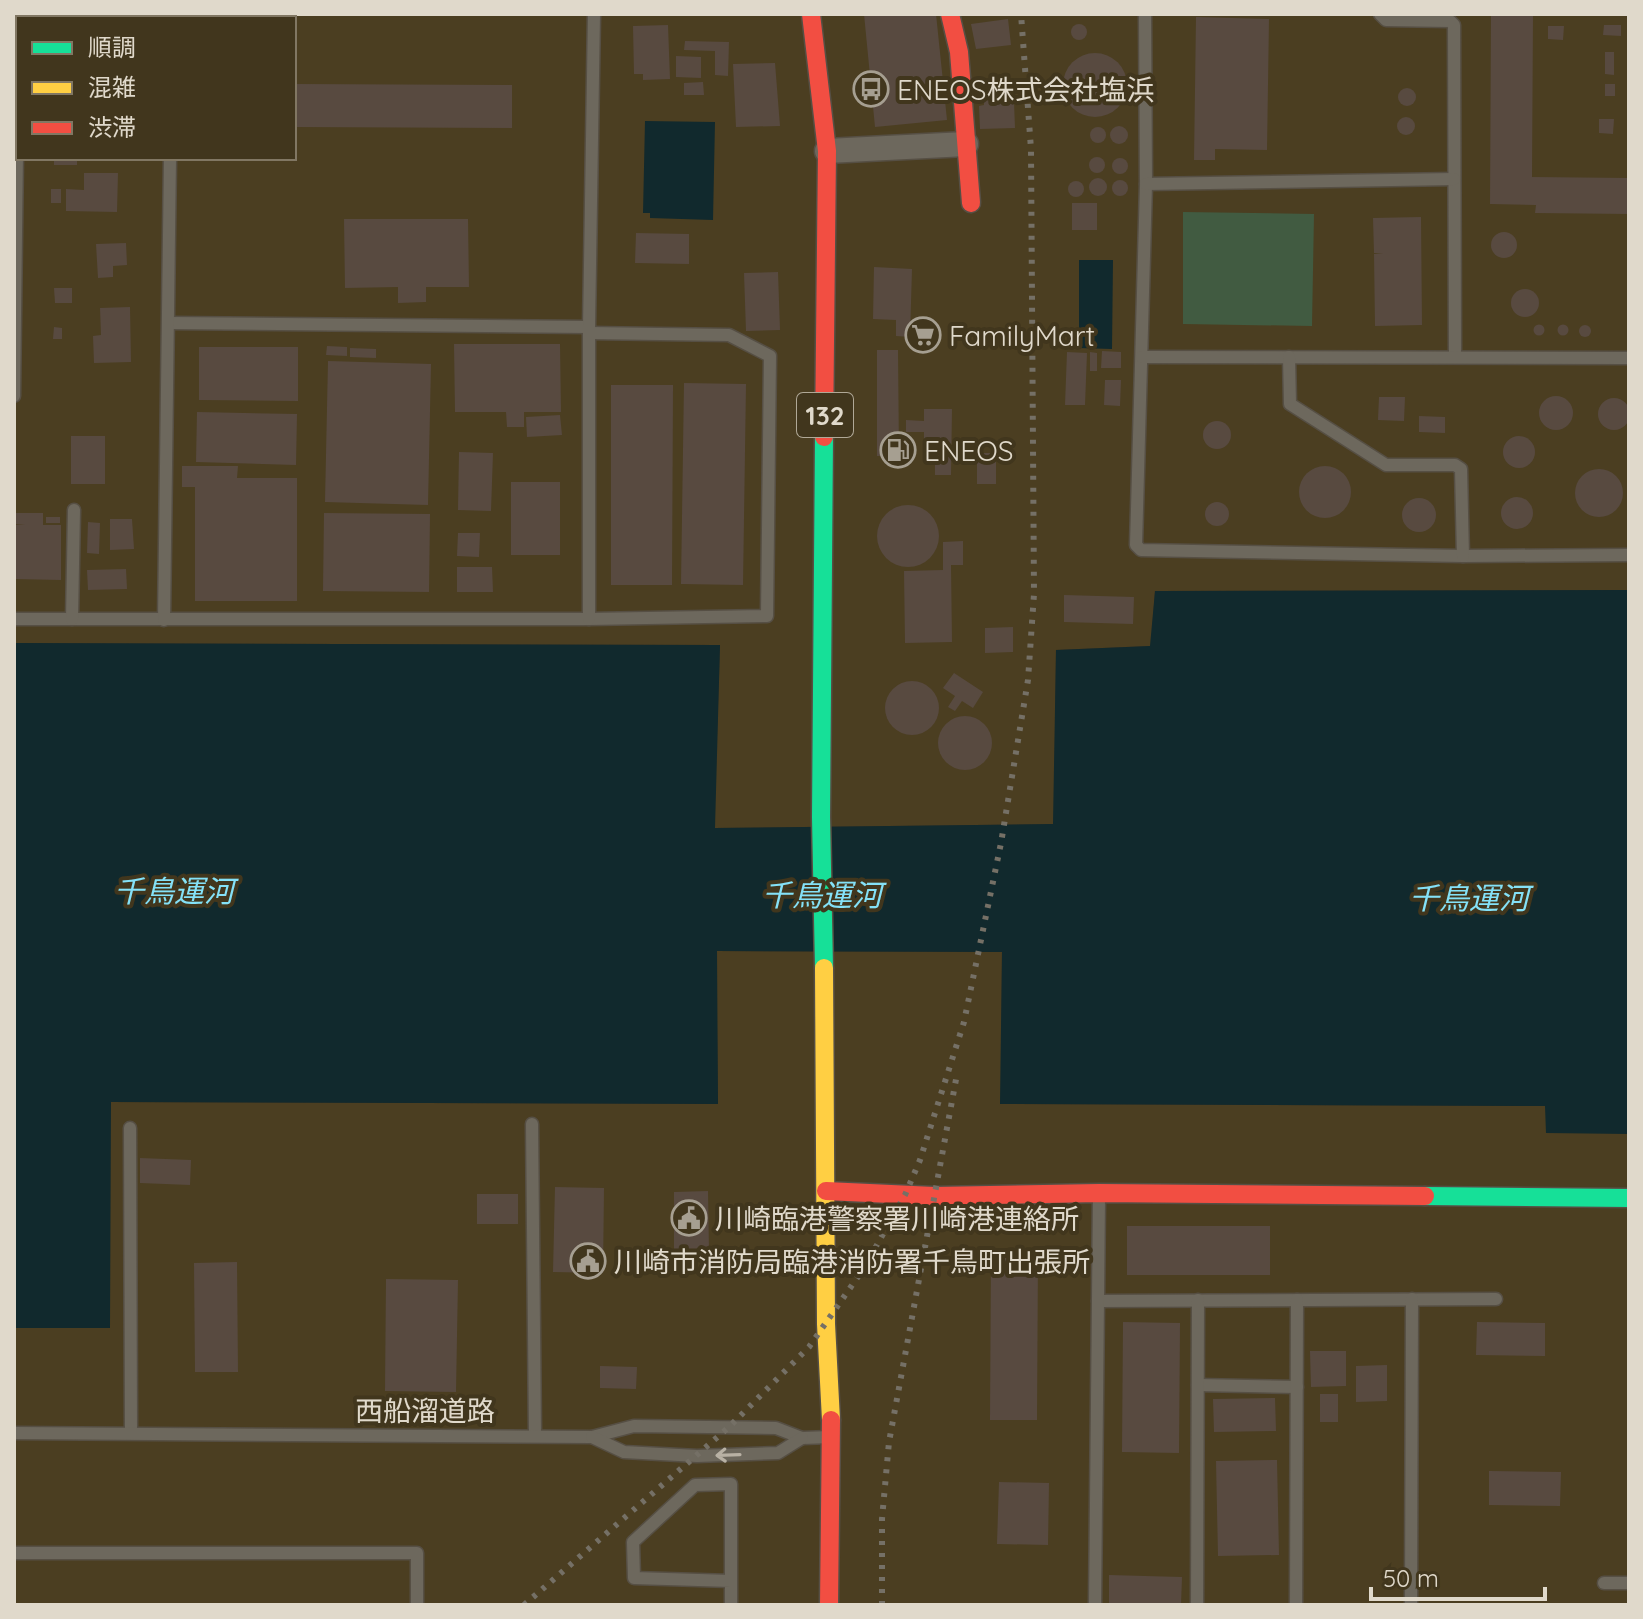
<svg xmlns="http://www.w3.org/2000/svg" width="1643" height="1619" viewBox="0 0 1643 1619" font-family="Quicksand,'Noto Sans JP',sans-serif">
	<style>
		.built { fill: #4b3e21; fill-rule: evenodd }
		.green { fill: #415b41 }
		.water { fill: #11292d }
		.building { fill: #584a40 }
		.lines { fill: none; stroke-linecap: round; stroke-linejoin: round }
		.lane-casing { stroke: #564f44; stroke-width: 15 }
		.street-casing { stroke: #564f44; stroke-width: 27 }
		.fast-casing { stroke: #564f44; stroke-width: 21 }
		.slow-casing { stroke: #564f44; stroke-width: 21 }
		.jam-casing { stroke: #564f44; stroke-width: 21 }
		.lane { stroke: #6d685d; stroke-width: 12 }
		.street { stroke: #6d685d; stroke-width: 24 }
		.fast { stroke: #16e098; stroke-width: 18 }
		.slow { stroke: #ffcf43; stroke-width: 18 }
		.jam { stroke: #f24e42; stroke-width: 18 }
		.rail { stroke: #757066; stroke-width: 6; stroke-dasharray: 4 8; stroke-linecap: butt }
		.oneway { stroke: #b8b1a4 }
		.labels { text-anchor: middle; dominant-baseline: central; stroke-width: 8; stroke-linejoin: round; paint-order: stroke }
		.shield { fill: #41361d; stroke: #b0a897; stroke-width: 2 }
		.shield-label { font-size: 26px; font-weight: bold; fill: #e0d9cb }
		.poi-label { font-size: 28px; fill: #e0d9cb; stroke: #41361d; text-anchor: start }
		.street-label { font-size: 28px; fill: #e0d9cb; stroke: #41361d }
		.water-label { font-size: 30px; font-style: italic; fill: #84e1f7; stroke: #41361d }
	</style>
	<rect width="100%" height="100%" fill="#393225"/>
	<g class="built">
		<path d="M14 14H1629V590L1155 591 1151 646 1056 650 1054 824 714 828 720 645 14 643ZM18 18H294V158H18Z"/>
		<path d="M716 951 1002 952 1001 1104 1546 1106V1133H1629V1605H14V1328H110V1102L718 1104Z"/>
	</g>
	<path class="green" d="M1183 212 1314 214 1312 326 1183 324Z"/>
	<g class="water">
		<path d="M645 121 715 122 713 220 650 218V213H643Z"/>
		<path d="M1079 260H1113L1112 349 1079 348Z"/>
		<path d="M1629 590V1134L1546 1133 1545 1106 1000 1104 1002 952 717 951 718 1104 111 1102 110 1328H14V643L720 645 715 828 1053 824 1056 650 1150 646 1155 591Z"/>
	</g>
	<g class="building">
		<path d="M864 14H936L947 120 875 127Z"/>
		<path d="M1491 14 1533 15 1532 177 1629 178V214L1535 213 1536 205 1490 204Z"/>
		<path d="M1196 17 1269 19 1267 150 1215 149V160H1194Z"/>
		<path d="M1008 19 1011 45 976 49 971 24Z"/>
		<circle cx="1079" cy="32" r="8"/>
		<path d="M668 25 670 79 643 80V74H634L633 26Z"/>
		<path d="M1604 25H1621V36L1603 35Z"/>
		<path d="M1548 26H1564L1563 40 1548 39Z"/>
		<path d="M685 41 729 42 728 76 715 75V51L684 50Z"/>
		<path d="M1605 52H1614V75L1605 74Z"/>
		<circle cx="1095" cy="85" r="32"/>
		<path d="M676 56 701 57V78L676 77Z"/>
		<path d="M775 63 780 126 736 127 733 64Z"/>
		<path d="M703 82 704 95H684V83Z"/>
		<path d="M294 84 512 85V128L294 127Z"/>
		<rect x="1605" y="84" width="10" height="12"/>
		<circle cx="1407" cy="97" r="9"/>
		<path d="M1009 98V102H1014L1015 128 980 129 979 106 984 105V99Z"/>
		<circle cx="1406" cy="126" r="9"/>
		<path d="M1599 119H1614L1613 134 1599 133Z"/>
		<circle cx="1119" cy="135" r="9"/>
		<circle cx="1098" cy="135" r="8"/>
		<circle cx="1097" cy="165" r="8"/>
		<circle cx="1120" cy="166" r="8"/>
		<rect x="54" y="158" width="23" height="7"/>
		<path d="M84 173H118L117 212 66 211V189L84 190Z"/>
		<circle cx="1098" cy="187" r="9"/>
		<circle cx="1120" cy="188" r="8"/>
		<circle cx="1076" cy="189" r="8"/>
		<rect x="51" y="189" width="10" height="14"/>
		<rect x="1072" y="203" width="25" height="27"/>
		<path d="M1421 217 1422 325 1375 326 1374 254 1383 253H1374L1373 218Z"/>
		<path d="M344 219H468L469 287H426V302L398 303V287L345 288Z"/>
		<circle cx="1504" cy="245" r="13"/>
		<path d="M636 233 689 234V264L635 263Z"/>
		<path d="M126 243 127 265 113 266V277L98 278 96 244Z"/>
		<path d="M874 267 912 269 910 337 896 336V320L873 319Z"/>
		<path d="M778 272 780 330 746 331 744 273Z"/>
		<path d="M54 288H72V303H55Z"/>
		<circle cx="1525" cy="303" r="14"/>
		<path d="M130 307 131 362 94 363 93 336 101 335 100 308Z"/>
		<circle cx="1563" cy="330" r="5.5"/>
		<circle cx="1539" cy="330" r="5.5"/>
		<circle cx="1585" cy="331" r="6"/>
		<path d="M54 327 62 328V339H53Z"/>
		<path d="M454 344H560L561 412H524V427H507L506 412H455Z"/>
		<path d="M327 346 347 347V356L326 355Z"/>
		<path d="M199 347H298V401L199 400Z"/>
		<path d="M350 348 376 349V358L350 357Z"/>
		<path d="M877 350H898L899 456H877Z"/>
		<path d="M1102 351 1121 352V368H1101Z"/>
		<path d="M1067 352 1087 353 1085 405H1065Z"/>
		<path d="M1090 352 1097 353V371H1090Z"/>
		<path d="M328 361 431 364 428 505 325 502Z"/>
		<path d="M1105 380H1121L1120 406 1104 405Z"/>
		<path d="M684 383 746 384 743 585 681 584Z"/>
		<path d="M611 385H673L672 585H611Z"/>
		<circle cx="1556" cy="413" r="17"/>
		<path d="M1379 397H1405L1404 421 1378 420Z"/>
		<circle cx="1614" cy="414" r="16"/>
		<path d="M924 409H952L951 475H935V460H924V432H906V420L924 421Z"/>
		<path d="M197 412 297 414 296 465 196 462Z"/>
		<path d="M560 415 562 435 527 437 526 417Z"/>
		<path d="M1419 416 1445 417V433L1419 432Z"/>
		<circle cx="1217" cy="435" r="14"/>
		<circle cx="1519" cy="452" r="16"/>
		<rect x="71" y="436" width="34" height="48"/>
		<path d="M459 452 493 453 491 511 458 510Z"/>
		<rect x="977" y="453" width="19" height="31"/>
		<path d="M182 466H238L237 478H297V601H195V487H182Z"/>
		<circle cx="1325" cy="492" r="26"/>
		<circle cx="1599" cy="493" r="24"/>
		<rect x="511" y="482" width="49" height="73"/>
		<circle cx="1517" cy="513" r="16"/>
		<circle cx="1419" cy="515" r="17"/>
		<circle cx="1217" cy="514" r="12"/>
		<circle cx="908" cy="536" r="31"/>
		<path d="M14 513H43V525H61V580L14 579V525L25 524H14Z"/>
		<path d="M324 513 430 514 429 592 323 591Z"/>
		<rect x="46" y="517" width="14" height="6"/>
		<path d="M110 519H132L134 549 110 550Z"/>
		<path d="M88 522 100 523 99 554 87 553Z"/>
		<path d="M458 533H480L479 557 457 556Z"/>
		<path d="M963 541V565H951L952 642 905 643 904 571 943 570V542Z"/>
		<path d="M457 567H492L493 592H457Z"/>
		<path d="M126 569 127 589 88 590 87 570Z"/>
		<path d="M1064 595 1134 597 1133 624 1064 622Z"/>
		<path d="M1013 627V652L985 653V628Z"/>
		<path d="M954 673 983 692 973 708 962 701 955 711 948 707 955 696 943 688Z"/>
		<circle cx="912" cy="708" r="27"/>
		<circle cx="965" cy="743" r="27"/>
		<path d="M140 1158 191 1160 190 1185 140 1183Z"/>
		<path d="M555 1187 604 1188 603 1273 553 1272Z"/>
		<path d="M708 1191 709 1252H674V1192Z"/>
		<rect x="477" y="1194" width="41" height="30"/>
		<rect x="1127" y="1226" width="143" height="49"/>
		<path d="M991 1251 1038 1252 1037 1420H990Z"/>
		<path d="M237 1262 238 1372H195L194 1263Z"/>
		<path d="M386 1279 458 1280 456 1392 385 1391Z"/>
		<path d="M1123 1322 1180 1323 1179 1453 1122 1452Z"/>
		<path d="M1477 1322 1545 1323V1356L1476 1355Z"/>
		<path d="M1310 1351H1346V1386L1311 1387Z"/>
		<path d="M1387 1365V1401L1356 1402V1366Z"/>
		<path d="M600 1366 637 1367 636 1389 600 1388Z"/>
		<rect x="1320" y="1394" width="18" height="28"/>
		<path d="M1275 1398 1276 1431 1214 1432 1213 1399Z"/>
		<path d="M1277 1460 1279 1555 1218 1556 1216 1461Z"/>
		<path d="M1489 1471 1561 1472 1560 1506 1489 1505Z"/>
		<path d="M999 1482 1049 1483 1048 1545 997 1544Z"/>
		<path d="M1109 1575 1182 1577 1181 1605H1109Z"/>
	</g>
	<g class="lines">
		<defs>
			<g id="lane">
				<path d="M1145 14 1146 184 1136 545 1141 550 1463 556 1629 555"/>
				<path d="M1380 14 1386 20 1450 21 1454 25 1455 356"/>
				<path d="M18 18V14"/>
				<path d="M170 18V14"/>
				<path d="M1146 184 1454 179"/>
				<path d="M169 323 589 327"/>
				<path d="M1142 357 1629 358"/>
				<path d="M1289 357 1290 404 1386 465H1455L1461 469 1463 556"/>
				<path d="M14 396 18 70"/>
				<path d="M14 619H589L767 616 770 356 729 335 589 333"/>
				<path d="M72 619 74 510"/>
				<path d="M589 619V327L594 14"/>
				<path d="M164 620 170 158"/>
				<path d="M532 1124 535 1435"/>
				<path d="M130 1128 131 1433"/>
				<path d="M1098 1301 1496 1299"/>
				<path d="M1198 1385 1297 1387"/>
				<path d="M14 1433 592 1437 634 1426 776 1428 802 1438 831 1437"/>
				<path d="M592 1437 624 1452 697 1456 778 1453 802 1438"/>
				<path d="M14 1553H417V1605"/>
				<path d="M1604 1583H1629"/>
				<path d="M731 1605V1484L695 1485 633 1542 634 1578 731 1581"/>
				<path d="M1095 1605 1099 1197"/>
				<path d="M1197 1605 1198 1300"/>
				<path d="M1296 1605 1297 1300"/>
				<path d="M1411 1605 1412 1299"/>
			</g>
			<path id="street" d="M827 151 966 144"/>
			<g id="fast">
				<path d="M824 968 821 817 824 437"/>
				<path d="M1425 1196 1629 1198"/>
			</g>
			<path id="slow" d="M824 968 826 1324 831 1420"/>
			<g id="jam">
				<path d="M811 14 827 151 824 437"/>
				<path d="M950 14 959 52 971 203"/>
				<path d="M826 1191 934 1196 1099 1193 1425 1196"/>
				<path d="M829 1605 831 1420"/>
			</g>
		</defs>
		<use href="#lane" class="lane-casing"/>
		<use href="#street" class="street-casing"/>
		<use href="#fast" class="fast-casing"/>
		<use href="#slow" class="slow-casing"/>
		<use href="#jam" class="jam-casing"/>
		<use href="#lane" class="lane"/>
		<use href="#street" class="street"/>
		<use href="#fast" class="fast"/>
		<use href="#slow" class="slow"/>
		<use href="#jam" class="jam"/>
		<g class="rail">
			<path d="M524 1605 729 1427 809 1347 864 1268 905 1195 920 1160 964 1022 1001 843 1028 680 1034 594 1031 149 1021 14"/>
			<path d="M882 1605V1519L889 1442 957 1074"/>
		</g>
	</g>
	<defs><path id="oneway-shaft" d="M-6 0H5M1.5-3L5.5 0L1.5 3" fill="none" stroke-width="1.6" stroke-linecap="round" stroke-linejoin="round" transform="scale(2)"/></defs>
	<use class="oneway" href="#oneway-shaft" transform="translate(728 1455) rotate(178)"/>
	<defs>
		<symbol id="bus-ring" viewBox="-11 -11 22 22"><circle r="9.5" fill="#41361d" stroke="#a69f91" stroke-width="1.5"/><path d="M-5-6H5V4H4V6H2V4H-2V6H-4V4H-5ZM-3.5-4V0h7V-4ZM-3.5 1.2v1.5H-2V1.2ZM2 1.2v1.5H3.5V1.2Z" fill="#a69f91"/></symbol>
		<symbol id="supermarket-ring" viewBox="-11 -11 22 22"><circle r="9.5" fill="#41361d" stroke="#a69f91" stroke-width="1.5"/><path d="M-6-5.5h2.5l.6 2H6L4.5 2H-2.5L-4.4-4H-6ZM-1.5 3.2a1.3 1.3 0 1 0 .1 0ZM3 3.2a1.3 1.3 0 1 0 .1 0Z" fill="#a69f91"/></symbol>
		<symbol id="fuel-ring" viewBox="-11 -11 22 22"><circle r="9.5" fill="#41361d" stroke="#a69f91" stroke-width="1.5"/><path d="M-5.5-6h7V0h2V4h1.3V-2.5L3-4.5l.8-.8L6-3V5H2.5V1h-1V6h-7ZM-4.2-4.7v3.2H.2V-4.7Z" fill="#a69f91"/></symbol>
		<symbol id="civic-ring" viewBox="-11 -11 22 22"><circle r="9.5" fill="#41361d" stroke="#a69f91" stroke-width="1.5"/><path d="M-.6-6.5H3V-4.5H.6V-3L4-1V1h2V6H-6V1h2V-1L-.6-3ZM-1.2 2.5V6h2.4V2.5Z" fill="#a69f91"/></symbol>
	</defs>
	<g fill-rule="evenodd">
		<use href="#bus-ring" x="851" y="69" width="40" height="40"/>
		<use href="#supermarket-ring" x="903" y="315" width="40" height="40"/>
		<use href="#fuel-ring" x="878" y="430" width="40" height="40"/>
		<use href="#civic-ring" x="669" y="1198" width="40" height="40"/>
		<use href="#civic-ring" x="568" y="1241" width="40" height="40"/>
	</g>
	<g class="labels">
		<rect class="shield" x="797" y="393" width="56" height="44" rx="6"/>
		<g class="shield-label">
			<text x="825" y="415">132</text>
		</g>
		<g class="poi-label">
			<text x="897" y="89">ENEOS株式会社塩浜</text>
			<text x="949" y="335">FamilyMart</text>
			<text x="924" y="450">ENEOS</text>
			<text x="715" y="1218">川崎臨港警察署川崎港連絡所</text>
			<text x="614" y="1261">川崎市消防局臨港消防署千鳥町出張所</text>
		</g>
		<g class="street-label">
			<text x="425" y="1410">西船溜道路</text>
		</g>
		<g class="water-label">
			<text x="174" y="891">千鳥運河</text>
			<text x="822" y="895">千鳥運河</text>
			<text x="1469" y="898">千鳥運河</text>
		</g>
	</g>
	<rect width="1643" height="1619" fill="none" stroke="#e0d9cb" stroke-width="32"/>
	<rect x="16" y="16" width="280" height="144" fill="#41361d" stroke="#817763" stroke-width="2"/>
	<rect x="32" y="42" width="40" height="12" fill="#16e098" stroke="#817763" stroke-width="2"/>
	<text x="88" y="56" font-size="24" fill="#e0d9cb">順調</text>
	<rect x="32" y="82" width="40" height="12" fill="#ffcf43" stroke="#817763" stroke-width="2"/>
	<text x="88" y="96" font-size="24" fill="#e0d9cb">混雑</text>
	<rect x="32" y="122" width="40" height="12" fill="#f24e42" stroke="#817763" stroke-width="2"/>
	<text x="88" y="136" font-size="24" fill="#e0d9cb">渋滞</text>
	<path d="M1371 1587v12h174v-12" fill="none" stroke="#e0d9cb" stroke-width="4"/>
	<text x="1383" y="1587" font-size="24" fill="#e0d9cb" stroke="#41361d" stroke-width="6" paint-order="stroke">50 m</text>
</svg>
